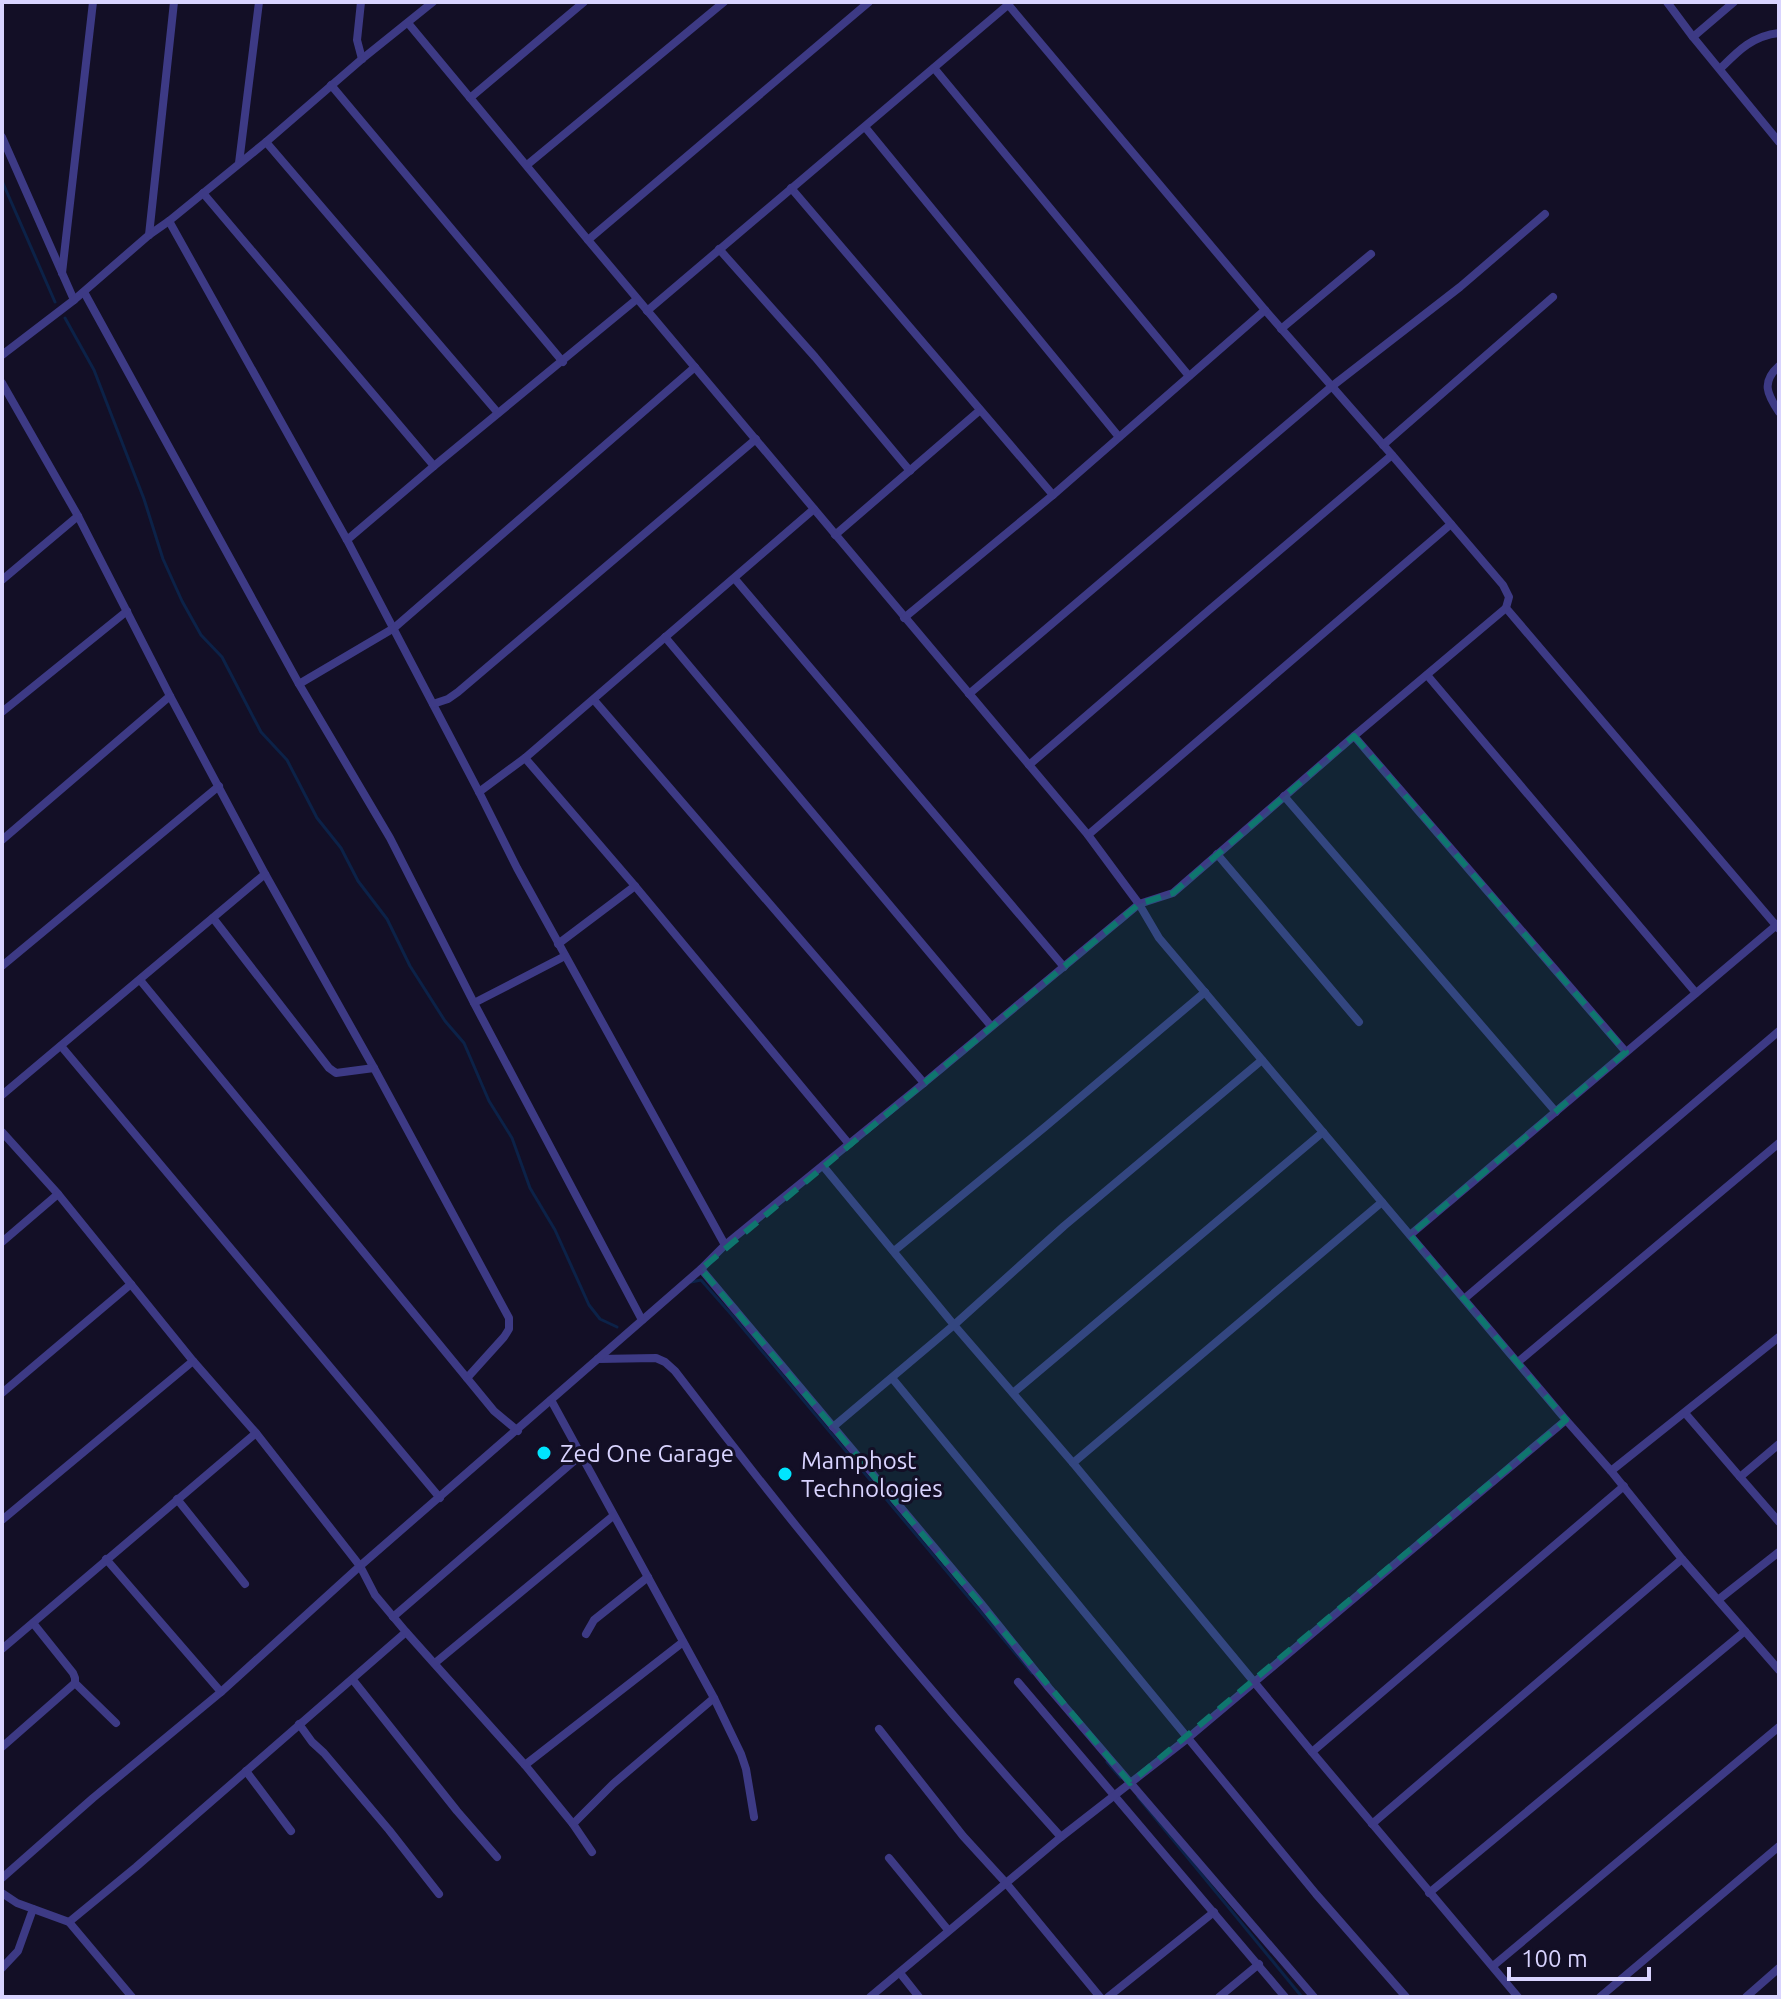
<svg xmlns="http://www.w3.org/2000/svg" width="1781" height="1999" viewBox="0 0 1781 1999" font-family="Ubuntu,sans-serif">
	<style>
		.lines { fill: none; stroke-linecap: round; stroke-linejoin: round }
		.stream { stroke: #0c2248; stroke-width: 3 }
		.minor { stroke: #3d3a85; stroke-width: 8 }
		.marked { fill: #0f766e; fill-opacity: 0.2; stroke: #0f766e; stroke-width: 6; stroke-dasharray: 16 10; stroke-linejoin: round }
		.poi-dot { fill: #00e5ff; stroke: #130f26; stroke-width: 3 }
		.labels { text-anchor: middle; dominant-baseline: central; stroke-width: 6; stroke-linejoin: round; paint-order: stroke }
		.poi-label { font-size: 24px; fill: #d9d4ff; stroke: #130f26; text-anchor: start }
	</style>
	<rect width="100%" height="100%" fill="#130f26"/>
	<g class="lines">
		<g class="stream">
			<path d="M2 181 55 302"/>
			<path d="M65 318 94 370 144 499 163 559 182 601 201 635 222 657 261 732 287 760 317 818 341 848 358 881 387 919 410 966 445 1021 464 1043 489 1101 512 1138 530 1188 555 1230 589 1305 600 1319 617 1327"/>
			<path d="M691 1282 701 1280 731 1314 1032 1673"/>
			<path d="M1107 1762 1121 1778"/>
			<path d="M1138 1797 1302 1997"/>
		</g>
		<g class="minor">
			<path d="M361 2 357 40 362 59"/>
			<path d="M1006 2 1265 310 1392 455 1503 585 1509 597 1506 608 1779 929"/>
			<path d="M1667 2 1693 37 1779 142"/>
			<path d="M408 23 588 240 1088 835 1139 904 1159 938 1566 1420 1611 1471 1682 1559 1779 1670"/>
			<path d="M1693 37 1734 2"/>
			<path d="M934 68 1189 376"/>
			<path d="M1720 69C1738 51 1752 36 1779 33"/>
			<path d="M331 85 563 362"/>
			<path d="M470 98 584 2"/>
			<path d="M865 127 1119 437"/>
			<path d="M2 137 74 300"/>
			<path d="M266 142 498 413"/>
			<path d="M239 163 259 2"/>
			<path d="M527 165 724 2"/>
			<path d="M791 188 1053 495"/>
			<path d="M203 193 434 466"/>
			<path d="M169 221 347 540 479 792 517 868 725 1245"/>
			<path d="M149 235 174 2"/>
			<path d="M588 240 869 2"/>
			<path d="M719 249 815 357 910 471"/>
			<path d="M62 273 93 2"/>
			<path d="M84 292 299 684 390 838 474 1003 642 1320"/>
			<path d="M647 311 1009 4"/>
			<path d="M1281 329 1371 254"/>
			<path d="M2 355 74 300 149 235 169 221 266 142 362 59 433 2"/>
			<path d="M1779 366C1761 382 1767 394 1779 412"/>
			<path d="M2 383 78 516 170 696 265 874 374 1068 509 1318V1329L504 1337 467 1378"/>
			<path d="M1383 445 1553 297"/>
			<path d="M835 535 979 411"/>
			<path d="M347 540 434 466 637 299"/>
			<path d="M735 579 1064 967"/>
			<path d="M2 580 78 516"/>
			<path d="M904 618 1053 495 1265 310"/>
			<path d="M665 637 991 1026"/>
			<path d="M1427 675 1696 993"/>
			<path d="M299 684 394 628 695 367"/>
			<path d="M969 694 1331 387 1460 287 1545 214"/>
			<path d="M594 700 924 1083"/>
			<path d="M433 704 448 699 458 692 756 439"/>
			<path d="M2 712 127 611"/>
			<path d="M1354 736 1626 1052"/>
			<path d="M525 758 635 886 849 1144"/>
			<path d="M1029 765 1208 611 1392 455"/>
			<path d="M479 792 525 758 814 509"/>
			<path d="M1284 796 1556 1112"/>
			<path d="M1088 835 1451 524"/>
			<path d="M2 840 170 696"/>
			<path d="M1217 854 1359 1022"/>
			<path d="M213 918 329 1068 336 1073 374 1068"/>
			<path d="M558 944 635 886"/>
			<path d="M2 966 219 786"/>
			<path d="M140 980 494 1411 518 1431"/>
			<path d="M474 1003 565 956"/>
			<path d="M61 1046 440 1498"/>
			<path d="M2 1095 265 874"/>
			<path d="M2 1132 58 1194 193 1361 256 1433 346 1548 360 1566 375 1595 406 1632 136 1867 69 1922"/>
			<path d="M823 1166 954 1325 1073 1463 1312 1752 1518 1997"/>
			<path d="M1410 1235 1779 923"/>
			<path d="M2 1242 58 1194"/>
			<path d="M894 1251 1045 1127 1205 992"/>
			<path d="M701 1269 980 1602 1049 1688 1314 1997"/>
			<path d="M1464 1299 1779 1031"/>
			<path d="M598 1359 656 1358 665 1362 675 1371C797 1531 925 1687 1061 1837"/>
			<path d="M1518 1362 1779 1143"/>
			<path d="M892 1378 1316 1894 1406 1997"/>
			<path d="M2 1393 131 1284"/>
			<path d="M1013 1393 1323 1132"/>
			<path d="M551 1400 714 1698 741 1754 746 1769 754 1817"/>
			<path d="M1685 1413 1740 1477 1779 1444"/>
			<path d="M833 1427 954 1325 1064 1226 1262 1060"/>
			<path d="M1073 1463 1382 1202"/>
			<path d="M1611 1471 1779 1337"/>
			<path d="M1740 1477 1779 1522"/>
			<path d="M177 1499 245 1584"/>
			<path d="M2 1520 193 1361"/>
			<path d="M106 1559 221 1692"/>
			<path d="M1718 1600 1779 1552"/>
			<path d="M393 1617 581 1455"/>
			<path d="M406 1632 525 1765 573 1824 592 1852"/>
			<path d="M586 1634 594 1620 648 1577"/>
			<path d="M2 1649 256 1433"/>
			<path d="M435 1663 613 1516"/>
			<path d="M353 1680 457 1811 497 1857"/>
			<path d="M1018 1682 1285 1997"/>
			<path d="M75 1683 116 1723"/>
			<path d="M299 1724 312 1742 324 1753 389 1830 439 1894"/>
			<path d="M879 1729 963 1836 1006 1883 1100 1997"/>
			<path d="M2 1747 75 1683V1678L73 1673 33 1623"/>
			<path d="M1312 1752 1624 1486"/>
			<path d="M525 1765 683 1642"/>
			<path d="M246 1771 291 1831"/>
			<path d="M573 1824 613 1784 714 1698"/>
			<path d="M1372 1824 1682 1559"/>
			<path d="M889 1858 948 1930"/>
			<path d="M2 1878 93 1798 221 1692 360 1566 701 1269 725 1245 924 1083 1139 904 1173 893 1354 736 1506 608"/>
			<path d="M2 1893 17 1903 69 1922 132 1997"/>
			<path d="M1429 1893 1745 1631"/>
			<path d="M1493 1966 1779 1727"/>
			<path d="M2 1968 18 1951 33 1909"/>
			<path d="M900 1973 919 1997"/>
			<path d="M870 1997 1061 1837 1188 1738 1566 1420"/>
			<path d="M1108 1997 1214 1912"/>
			<path d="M1219 1997 1259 1964"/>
			<path d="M1600 1997 1779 1846"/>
			<path d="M1746 1997 1779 1968"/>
		</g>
	</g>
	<path class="marked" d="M1354 736 1626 1052 1410 1235 1566 1420 1130 1783 701 1269 1139 904 1173 893Z"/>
	<g class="poi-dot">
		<circle cx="544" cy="1453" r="8"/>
		<circle cx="785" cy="1474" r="8"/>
	</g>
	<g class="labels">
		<g class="poi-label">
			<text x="560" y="1453">Zed One Garage</text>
			<text x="801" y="1460">Mamphost<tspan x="801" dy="28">Technologies</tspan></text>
		</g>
	</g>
	<rect width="1781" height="1999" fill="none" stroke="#d9d4ff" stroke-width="8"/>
	<path d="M1509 1967v12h140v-12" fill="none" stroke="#d9d4ff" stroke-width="4"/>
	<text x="1521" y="1967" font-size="24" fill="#d9d4ff" stroke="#130f26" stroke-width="6" paint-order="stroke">100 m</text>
</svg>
